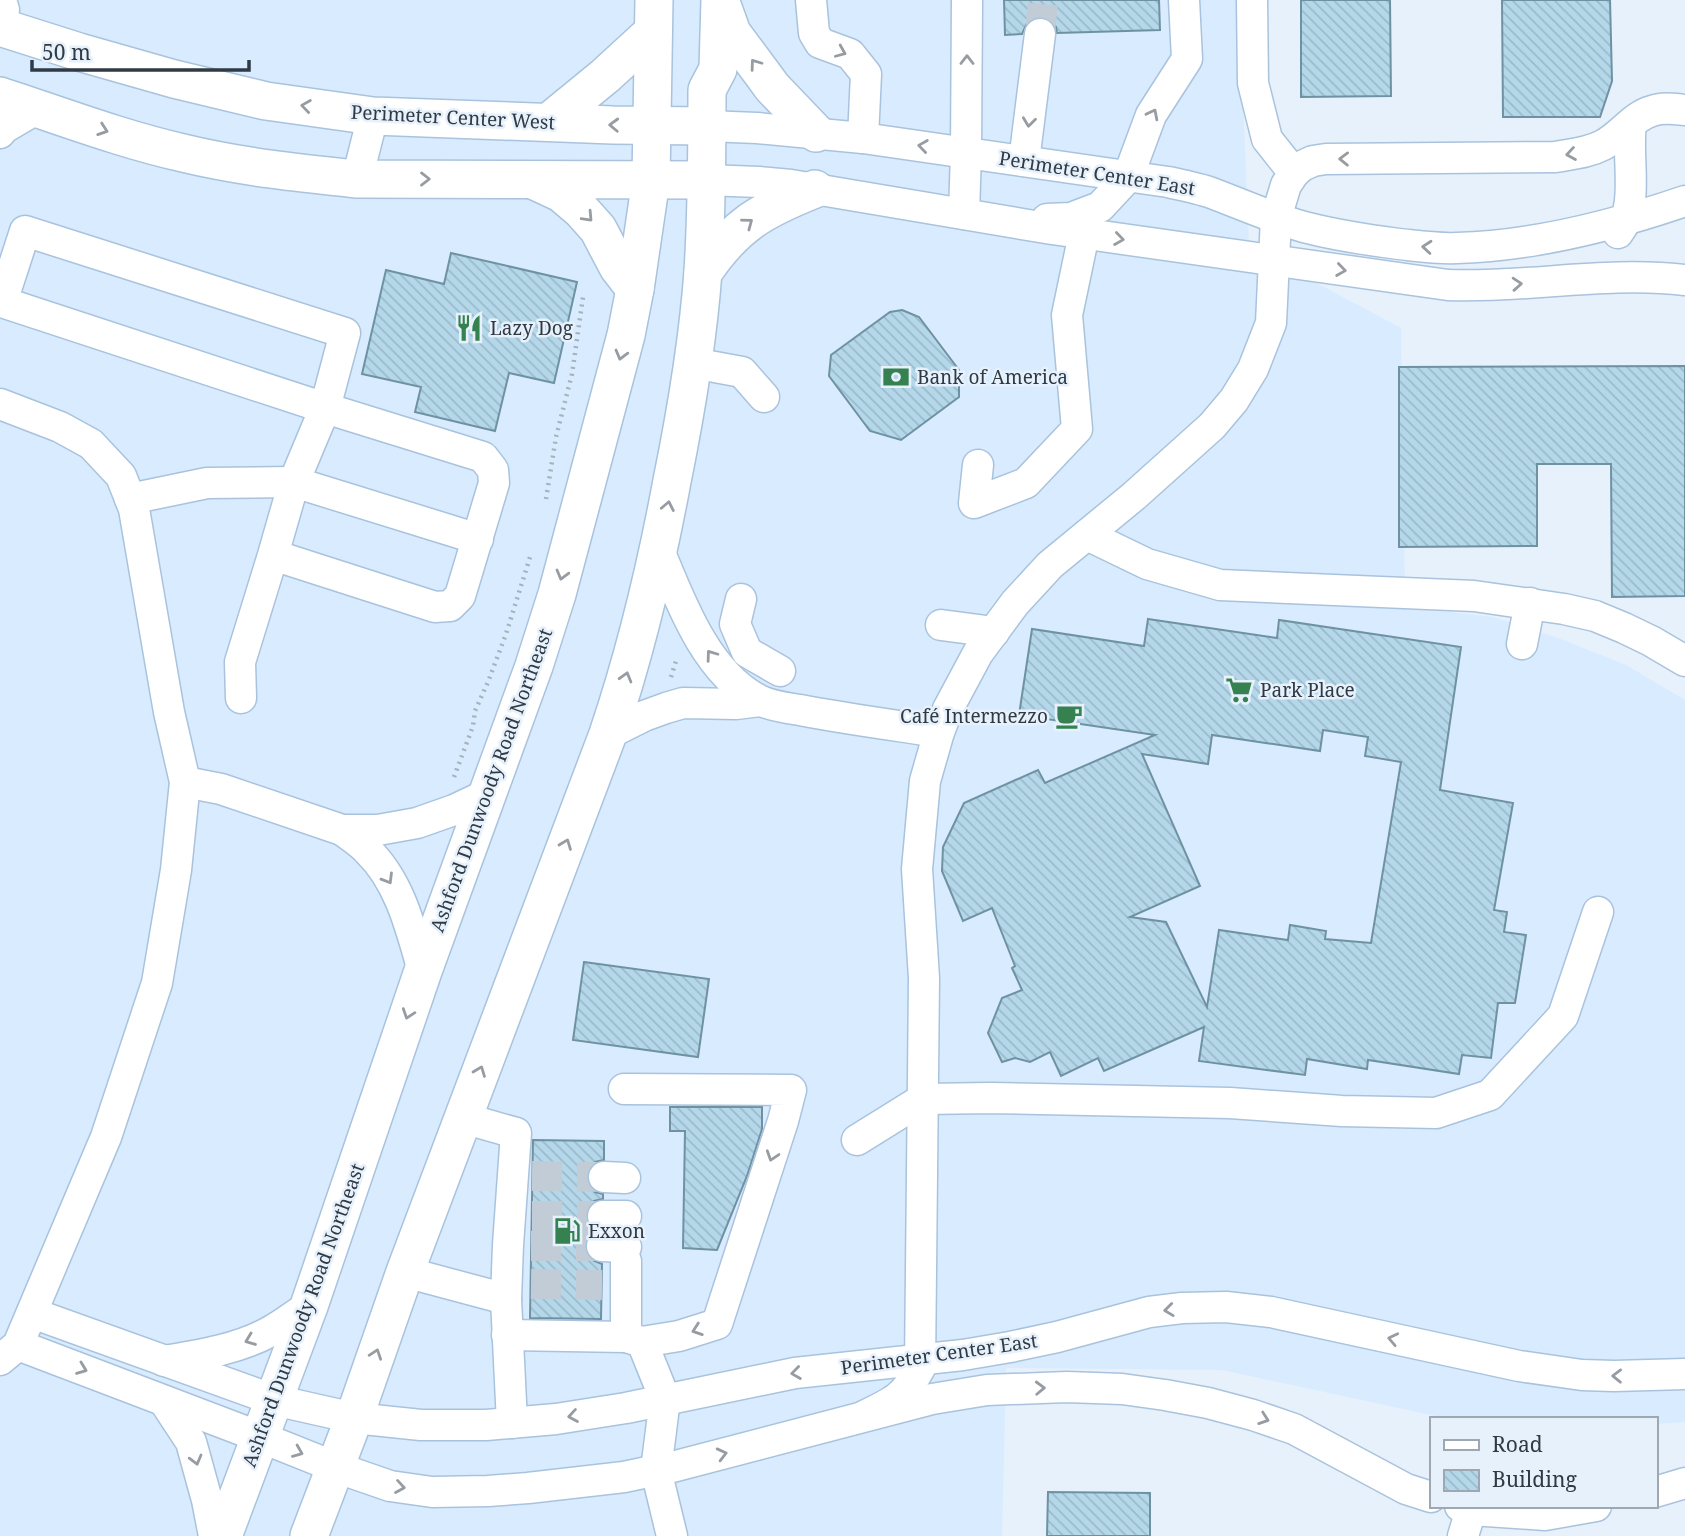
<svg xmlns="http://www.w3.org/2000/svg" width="1685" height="1536" viewBox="0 0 1685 1536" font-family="'Noto Serif',serif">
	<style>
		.built { fill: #d8ebff }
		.building { fill: url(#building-back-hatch); stroke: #6f92a2; stroke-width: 2; fill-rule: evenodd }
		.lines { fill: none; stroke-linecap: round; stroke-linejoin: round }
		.minor-tunnel { stroke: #c1ccd7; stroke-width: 30; stroke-dasharray: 30 15; stroke-linecap: butt }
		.minor-casing { stroke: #a9c3dd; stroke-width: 33 }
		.major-casing { stroke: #a9c3dd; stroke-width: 40 }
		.path { stroke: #a6b1bc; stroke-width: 4.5; stroke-dasharray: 2 5; stroke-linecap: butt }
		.minor { stroke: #fff; stroke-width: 30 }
		.major { stroke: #fff; stroke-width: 37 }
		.oneway { stroke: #979ca2 }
		.labels { text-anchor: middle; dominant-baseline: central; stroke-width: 5; stroke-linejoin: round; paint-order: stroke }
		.street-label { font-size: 19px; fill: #2f3a44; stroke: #e6f1fc }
		.poi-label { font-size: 19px; fill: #2f3a44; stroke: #e6f1fc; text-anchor: start }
	</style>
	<defs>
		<pattern id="building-back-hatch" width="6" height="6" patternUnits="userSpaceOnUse" patternTransform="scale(1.75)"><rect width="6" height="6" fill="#b4d8ea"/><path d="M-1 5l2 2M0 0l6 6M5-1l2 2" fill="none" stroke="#9bbaca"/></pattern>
	</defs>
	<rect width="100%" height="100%" fill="#e6f1fc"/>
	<path class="built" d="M0 0H1239L1249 247 1401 328 1405 607 1493 617 1558 638 1626 665 1685 700V1422L1655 1424V1419H1450L1222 1370 1006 1368 1002 1536H0Z"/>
	<g class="building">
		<path d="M1004 0H1159L1160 30 1057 33 1056 27 1051 21 1041 17 1033 18 1027 23 1022 34 1005 35Z"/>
		<path d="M1301 0H1390L1391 96 1301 97Z"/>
		<path d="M1502 0H1610L1612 81 1600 117H1503Z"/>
		<path d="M451 253 577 282 554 383 509 373 495 431 415 412 421 387 362 374 386 270 444 284Z"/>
		<path d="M902 310 919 317 959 370V397L901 440 870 431 829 376 831 355 890 312Z"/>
		<path d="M1685 366V596L1612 597 1611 464H1537V546L1399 547V367Z"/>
		<path d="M1148 619 1277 638 1279 620 1461 647 1440 790 1513 803 1494 910 1507 912 1504 932 1526 935 1515 1003H1498L1491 1058 1462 1055 1459 1074 1368 1060 1367 1069 1307 1059 1305 1075 1199 1061 1204 1027 1104 1071 1098 1058 1061 1076 1050 1052 1030 1062 1015 1058 1002 1062 988 1033 1002 998 1022 990 1012 968 1015 966 992 908 963 921 942 871 943 847 964 803 1038 770 1045 783 1155 735 1019 715 1032 629 1144 646ZM1323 730 1368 737 1365 756 1401 762 1371 943 1325 939 1326 931 1290 925 1288 940 1219 930 1207 1007 1166 922 1130 917 1200 886 1142 754 1208 764 1212 735 1320 751Z"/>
		<path d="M584 962 709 979 698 1057 573 1040Z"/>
		<path d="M670 1107H762V1129L747 1176 717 1250 683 1248 685 1131H670Z"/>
		<path d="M533 1140 604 1141V1160L595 1162 590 1167 587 1175 589 1186 595 1192 603 1194V1199L594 1201 588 1208 586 1217 588 1224 594 1231 587 1237 585 1246 587 1255 592 1260 602 1264 601 1319 530 1318Z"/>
		<path d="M1048 1492 1150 1493V1536H1047Z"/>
	</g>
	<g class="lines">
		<g class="minor-tunnel">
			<path d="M1040 34 1043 0"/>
			<path d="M532 1176 604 1177"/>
			<path d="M532 1216H603"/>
			<path d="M531 1246H602"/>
			<path d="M531 1284 602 1285"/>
		</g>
		<defs>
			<g id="minor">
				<path d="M811 0 814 33 820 43 850 54 866 74 863 138"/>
				<path d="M1252 0 1253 83 1267 139 1294 173"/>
				<path d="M0 23 4 10 1 0"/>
				<path d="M707 126 757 128 863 138 1168 182C1182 185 1196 188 1209 192 1241 204 1272 218 1304 227 1335 235 1367 240 1399 244 1418 246 1437 249 1457 248 1535 246 1612 226 1685 201"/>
				<path d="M0 133 4 128 38 108"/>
				<path d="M1024 161 1040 34"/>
				<path d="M357 179 373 116"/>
				<path d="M706 180 759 182 791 185 1052 229 1448 285C1527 288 1606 271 1685 280"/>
				<path d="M964 214 966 152 967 0"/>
				<path d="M1047 219 1071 218 1100 207 1128 177 1151 115 1187 59 1184 0"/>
				<path d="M25 231 345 333 325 408 2 302Z"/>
				<path d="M1618 233C1640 206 1626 158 1631 124"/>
				<path d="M693 363 742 372 764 397"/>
				<path d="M0 404 60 427 91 444 121 476 134 509 169 712 185 782 176 870 157 983 106 1137 18 1345 0 1360"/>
				<path d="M978 465 974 503 1026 483 1077 429 1067 315 1084 234"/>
				<path d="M130 499 207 483 294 482 478 539"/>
				<path d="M1087 535 1147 564 1220 585 1474 596 1564 609 1595 616 1624 628 1651 641 1685 661"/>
				<path d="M659 550C680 601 706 673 759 700 771 706 787 708 800 710 846 719 893 725 939 732"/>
				<path d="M741 599 735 624 747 652 780 671"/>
				<path d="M941 625 994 632"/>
				<path d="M1522 644 1530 603"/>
				<path d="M241 698 240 662 273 555 435 607 450 606 460 596 494 483 493 470 483 457 325 408 294 482 273 555"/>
				<path d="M608 734 644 716 666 708 683 703 736 704 760 701"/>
				<path d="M185 782 221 789 342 830H378L417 823 454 810 488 794"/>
				<path d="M342 830C351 837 361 843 368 851 400 882 411 929 423 971"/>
				<path d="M624 1089 791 1090 783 1121 717 1324 679 1336 642 1342"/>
				<path d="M857 1140 923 1099 991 1098 1230 1103 1342 1111 1436 1113 1490 1095 1563 1016 1598 912"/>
				<path d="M604 1177 625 1178"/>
				<path d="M603 1216H626"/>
				<path d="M602 1246 626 1247"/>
				<path d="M626 1261V1337L642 1342 665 1399 656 1470 672 1536"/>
				<path d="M405 1272 506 1299 508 1245 516 1133 463 1118"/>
				<path d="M506 1299 512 1423"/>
				<path d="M32 1313 274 1400 354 1418 421 1425H486L556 1419 626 1408 795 1373 963 1355 1010 1347 1057 1337 1149 1312 1182 1308 1226 1307 1271 1312 1519 1366 1582 1375 1614 1376 1685 1374"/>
				<path d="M507 1335 626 1337"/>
				<path d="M18 1345 260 1437 335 1467 390 1486 432 1492 488 1491 528 1488 624 1477 676 1466 932 1399 987 1390 1067 1387 1122 1389 1165 1395 1208 1403 1253 1415 1294 1429 1406 1489 1431 1497"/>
				<path d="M164 1361C200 1355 239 1349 271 1331 284 1324 296 1314 309 1306"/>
				<path d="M164 1401 191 1442 207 1500 214 1536"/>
				<path d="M864 1416C893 1402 904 1398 920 1368L924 978 917 869 925 781 939 732 948 709 978 653 1015 603 1050 565 1134 496 1212 426 1234 400 1253 369 1271 323 1276 218 1286 185 1294 173 1302 166 1313 161 1326 159 1555 157C1572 154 1588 153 1603 145 1621 136 1633 116 1652 111 1663 107 1674 109 1685 110"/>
				<path d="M1655 1492 1685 1483"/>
				<path d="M1460 1506 1471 1510 1545 1515 1596 1506"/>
				<path d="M1463 1536 1471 1510"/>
			</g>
			<g id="major">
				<path d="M722 5 732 33 764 76 772 87 816 133"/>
				<path d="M0 27 79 52 174 79 266 101 373 116 613 125 707 126"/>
				<path d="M0 96C61 116 121 139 183 153 241 167 299 173 357 179L706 180"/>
				<path d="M550 121 605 76 653 32"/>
				<path d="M533 180 561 193 581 210 598 229 618 267 635 289"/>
				<path d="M703 273C735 225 762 210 815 189"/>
				<path d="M223 1536 309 1306 423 971 534 666 557 594 626 335 635 289 651 180 654 0"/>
				<path d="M309 1536 354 1418 405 1272 608 734C636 651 656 567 672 481 686 412 698 341 703 271 707 210 707 150 707 90L718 69 720 0"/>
			</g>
		</defs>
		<use href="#minor" class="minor-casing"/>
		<use href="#major" class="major-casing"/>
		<g class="path">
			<path d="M546 499 556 437 572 374 583 297"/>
			<path d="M671 677 677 658"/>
			<path d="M454 777 473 726 475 711 488 682 506 634 531 554"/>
		</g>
		<use href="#minor" class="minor"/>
		<use href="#major" class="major"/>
	</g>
	<defs><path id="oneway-chevron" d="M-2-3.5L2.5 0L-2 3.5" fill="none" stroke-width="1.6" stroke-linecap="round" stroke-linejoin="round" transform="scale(1.75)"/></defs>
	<g class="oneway">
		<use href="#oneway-chevron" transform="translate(841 52) rotate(23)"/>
		<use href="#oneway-chevron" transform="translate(967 60) rotate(-90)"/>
		<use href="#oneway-chevron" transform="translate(755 64) rotate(-126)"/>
		<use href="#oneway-chevron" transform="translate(306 106) rotate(-172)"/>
		<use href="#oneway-chevron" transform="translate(1153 114) rotate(-63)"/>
		<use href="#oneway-chevron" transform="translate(1029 122) rotate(97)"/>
		<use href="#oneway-chevron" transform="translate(614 125) rotate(-178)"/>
		<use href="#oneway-chevron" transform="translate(103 130) rotate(19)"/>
		<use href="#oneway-chevron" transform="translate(923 146) rotate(-172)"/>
		<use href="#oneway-chevron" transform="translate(1571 154) rotate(171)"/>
		<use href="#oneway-chevron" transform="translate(1344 159) rotate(-179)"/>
		<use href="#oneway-chevron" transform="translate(425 179)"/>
		<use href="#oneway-chevron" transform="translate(588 217) rotate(47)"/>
		<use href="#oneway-chevron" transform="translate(748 223) rotate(-37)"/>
		<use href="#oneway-chevron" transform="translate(1119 239) rotate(8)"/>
		<use href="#oneway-chevron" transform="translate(1427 247) rotate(-175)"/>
		<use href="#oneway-chevron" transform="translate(1341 270) rotate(8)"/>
		<use href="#oneway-chevron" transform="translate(1517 284) rotate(-4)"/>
		<use href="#oneway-chevron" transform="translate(621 355) rotate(105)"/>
		<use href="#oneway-chevron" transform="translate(668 506) rotate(-79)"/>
		<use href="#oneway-chevron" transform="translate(562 575) rotate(105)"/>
		<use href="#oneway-chevron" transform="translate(711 655) rotate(-126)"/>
		<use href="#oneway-chevron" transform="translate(626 677) rotate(-74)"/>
		<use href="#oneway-chevron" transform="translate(566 844) rotate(-69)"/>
		<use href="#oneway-chevron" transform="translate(388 879) rotate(59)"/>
		<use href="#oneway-chevron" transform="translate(408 1014) rotate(109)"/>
		<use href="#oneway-chevron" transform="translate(480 1071) rotate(-69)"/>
		<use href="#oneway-chevron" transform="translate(772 1156) rotate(108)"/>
		<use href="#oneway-chevron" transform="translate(1169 1310) rotate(173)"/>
		<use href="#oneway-chevron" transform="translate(697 1330) rotate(161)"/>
		<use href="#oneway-chevron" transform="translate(1393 1339) rotate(-168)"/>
		<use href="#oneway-chevron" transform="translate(250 1340) rotate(159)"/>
		<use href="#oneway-chevron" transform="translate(376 1354) rotate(-71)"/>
		<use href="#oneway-chevron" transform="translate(82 1369) rotate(21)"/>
		<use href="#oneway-chevron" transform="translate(796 1373) rotate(172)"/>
		<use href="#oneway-chevron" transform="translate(1617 1376) rotate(-179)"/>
		<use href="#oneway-chevron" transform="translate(1040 1388) rotate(-2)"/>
		<use href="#oneway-chevron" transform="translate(573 1416) rotate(171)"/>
		<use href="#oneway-chevron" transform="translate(1264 1419) rotate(19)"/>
		<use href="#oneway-chevron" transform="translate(298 1452) rotate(22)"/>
		<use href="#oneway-chevron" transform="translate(722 1454) rotate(-14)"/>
		<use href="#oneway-chevron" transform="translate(196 1460) rotate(75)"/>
		<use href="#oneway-chevron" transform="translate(400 1487) rotate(9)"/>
	</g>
	<defs>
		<symbol id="restaurant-bare" viewBox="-9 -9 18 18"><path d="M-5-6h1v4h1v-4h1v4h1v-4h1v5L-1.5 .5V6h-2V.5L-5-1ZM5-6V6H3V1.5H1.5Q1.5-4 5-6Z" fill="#358250" stroke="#e6f1fc" stroke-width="2.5" paint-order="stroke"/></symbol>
		<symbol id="bank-bare" viewBox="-9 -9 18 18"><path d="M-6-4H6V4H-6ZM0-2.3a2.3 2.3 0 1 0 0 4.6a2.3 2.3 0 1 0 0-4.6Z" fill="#358250" stroke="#e6f1fc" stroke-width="2.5" paint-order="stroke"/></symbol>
		<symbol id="supermarket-bare" viewBox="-9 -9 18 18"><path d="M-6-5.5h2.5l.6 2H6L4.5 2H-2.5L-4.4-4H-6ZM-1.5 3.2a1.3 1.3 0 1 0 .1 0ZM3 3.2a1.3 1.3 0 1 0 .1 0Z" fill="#358250" stroke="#e6f1fc" stroke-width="2.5" paint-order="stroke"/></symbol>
		<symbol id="cafe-bare" viewBox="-9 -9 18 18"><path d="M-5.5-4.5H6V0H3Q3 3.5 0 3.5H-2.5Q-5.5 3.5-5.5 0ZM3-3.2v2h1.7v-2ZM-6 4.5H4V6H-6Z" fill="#358250" stroke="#e6f1fc" stroke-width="2.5" paint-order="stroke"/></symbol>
		<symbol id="fuel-bare" viewBox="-9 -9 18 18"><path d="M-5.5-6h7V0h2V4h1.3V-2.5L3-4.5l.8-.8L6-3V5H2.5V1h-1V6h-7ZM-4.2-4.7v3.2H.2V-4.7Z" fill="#358250" stroke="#e6f1fc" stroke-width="2.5" paint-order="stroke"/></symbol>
	</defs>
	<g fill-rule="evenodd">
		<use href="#restaurant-bare" x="450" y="309" width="38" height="38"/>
		<use href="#bank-bare" x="877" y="358" width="38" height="38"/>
		<use href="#supermarket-bare" x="1220" y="671" width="38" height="38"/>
		<use href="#cafe-bare" x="1050" y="697" width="38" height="38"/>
		<use href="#fuel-bare" x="548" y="1212" width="38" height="38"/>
	</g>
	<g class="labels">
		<g class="street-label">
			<text transform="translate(453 117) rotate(3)">Perimeter Center West</text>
			<text transform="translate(1097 173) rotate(9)">Perimeter Center East</text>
			<text transform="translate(491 780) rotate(-70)">Ashford Dunwoody Road Northeast</text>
			<text transform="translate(303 1315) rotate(-70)">Ashford Dunwoody Road Northeast</text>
			<text transform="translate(939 1354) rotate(-8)">Perimeter Center East</text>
		</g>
		<g class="poi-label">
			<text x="490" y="328">Lazy Dog</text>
			<text x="917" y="377">Bank of America</text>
			<text x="1260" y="690">Park Place</text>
			<text x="1048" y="716" text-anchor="end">Café Intermezzo</text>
			<text x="588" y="1231">Exxon</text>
		</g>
	</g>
	<rect x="1430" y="1417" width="228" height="91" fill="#e6f1fc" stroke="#9da8b2" stroke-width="2"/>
	<rect x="1444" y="1440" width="35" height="10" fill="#ffffff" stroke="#9da8b2" stroke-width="2"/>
	<text x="1492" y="1452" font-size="21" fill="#2f3a44">Road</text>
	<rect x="1444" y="1470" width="35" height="21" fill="url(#building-back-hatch)" stroke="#9da8b2" stroke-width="2"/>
	<text x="1492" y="1487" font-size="21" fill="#2f3a44">Building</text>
	<path d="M32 60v10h217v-10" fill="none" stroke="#2f3a44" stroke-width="3.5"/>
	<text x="42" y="60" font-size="21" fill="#2f3a44" stroke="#e6f1fc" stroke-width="5" paint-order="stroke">50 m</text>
</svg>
